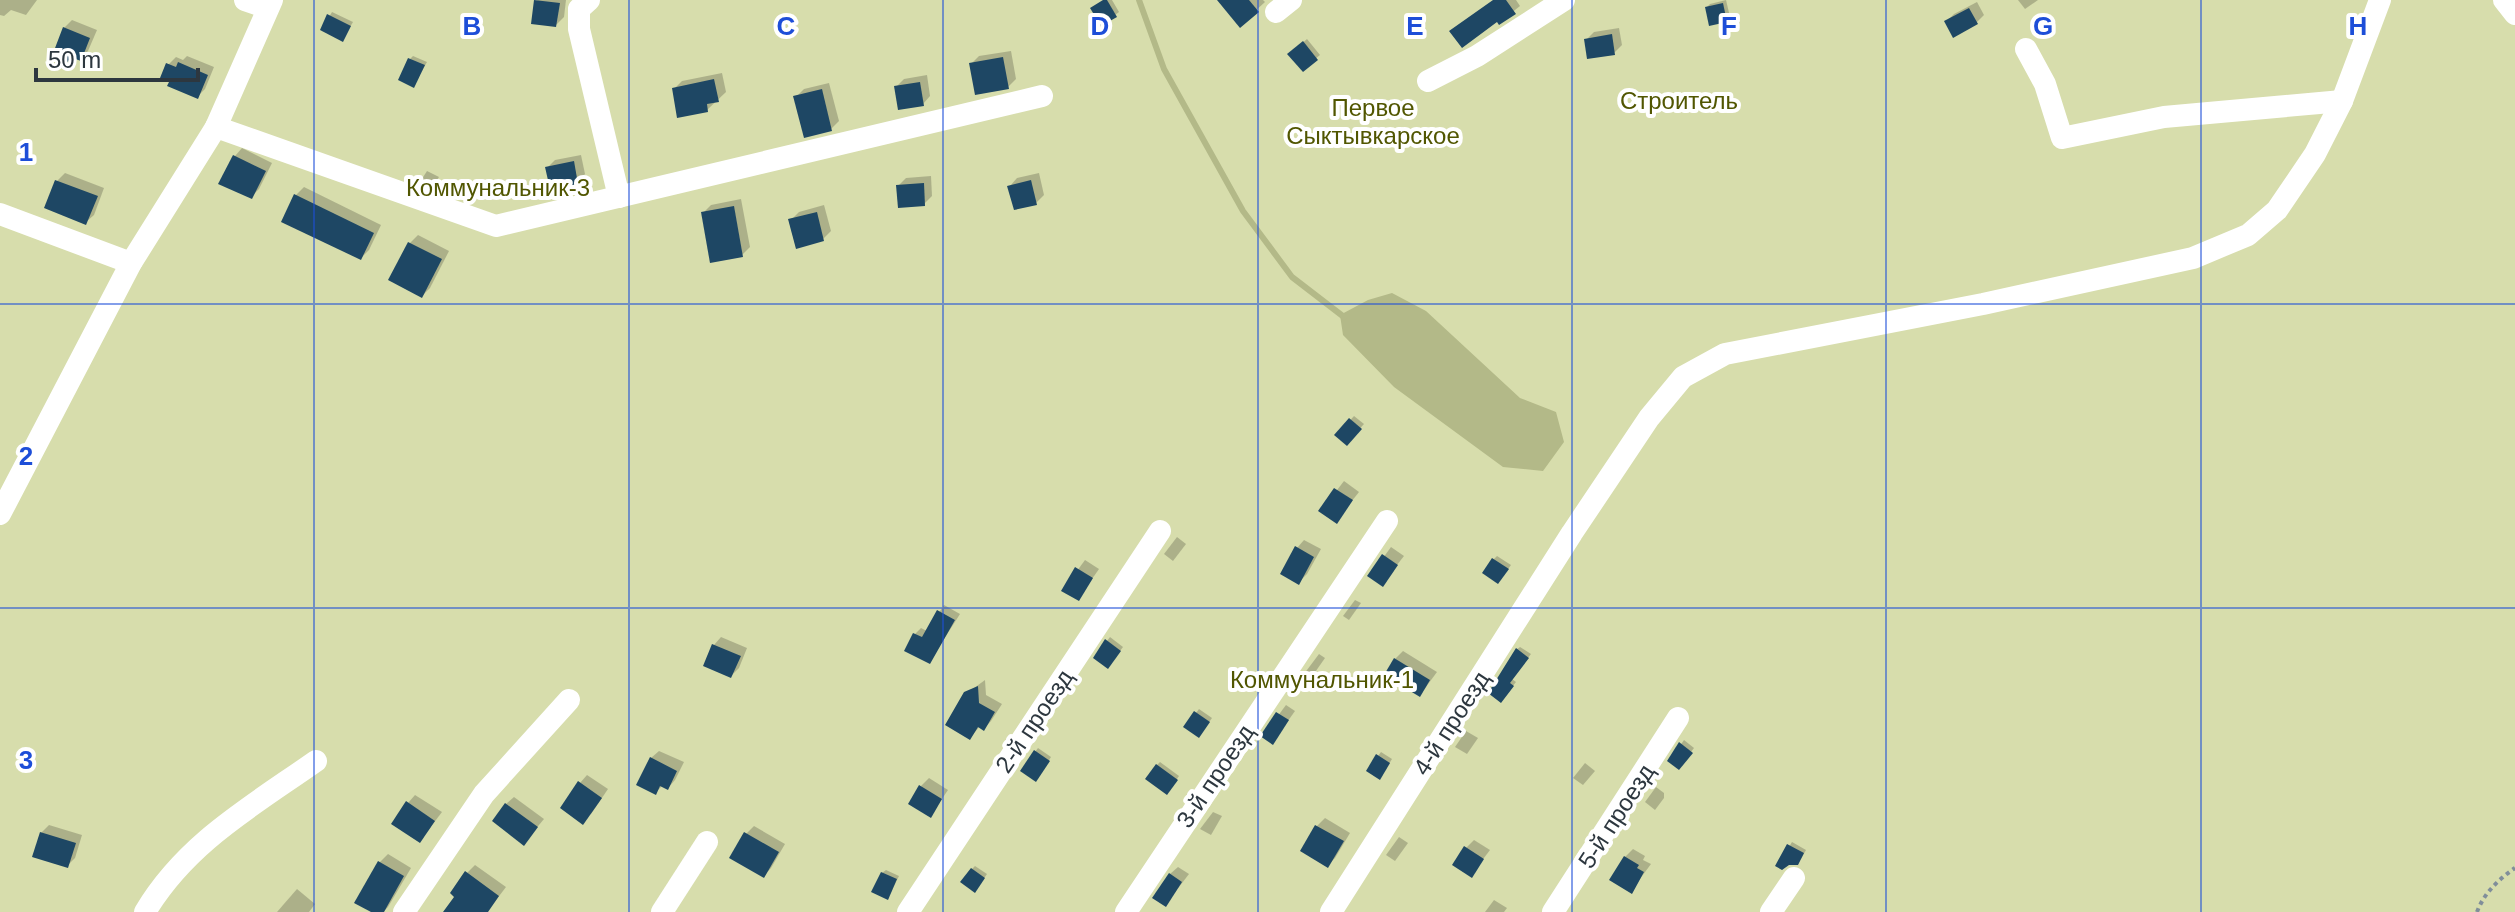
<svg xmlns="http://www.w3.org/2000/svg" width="2515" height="912" viewBox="0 0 2515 912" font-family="Helvetica,sans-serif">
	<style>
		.green { fill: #d7ddac }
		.water { fill: #b3b988 }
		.shadow { fill: #0003 }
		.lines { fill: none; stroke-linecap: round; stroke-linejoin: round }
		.stream { stroke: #b3b988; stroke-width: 6 }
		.building { fill: #1e4764 }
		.path { stroke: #808e9a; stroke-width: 4; stroke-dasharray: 4 4; stroke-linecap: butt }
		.minor { stroke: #fff; stroke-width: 22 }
		.grid { fill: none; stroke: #1d4ed8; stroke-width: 2; stroke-opacity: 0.55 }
		.labels { text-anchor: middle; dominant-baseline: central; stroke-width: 8; stroke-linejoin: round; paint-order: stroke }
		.park-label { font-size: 24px; fill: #515601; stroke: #fff }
		.street-label { font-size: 24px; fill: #2d373f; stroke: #fff }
		.grid-label { font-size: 26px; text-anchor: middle; font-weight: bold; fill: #1d4ed8; stroke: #fff; stroke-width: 8; stroke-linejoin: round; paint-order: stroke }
	</style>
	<rect width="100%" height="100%" fill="#d8ecfc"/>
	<rect class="green" x="0" y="0" width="2515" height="912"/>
	<path class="water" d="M1392 293 1426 311 1520 398 1556 412 1564 442 1543 471 1503 467 1394 387 1343 335 1340 315 1368 300Z"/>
	<g class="shadow">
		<path d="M0 0H37L26 15 11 10 4 16 0 15Z"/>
		<path d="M537 0H566L564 17 556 25Z"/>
		<path d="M1103 0H1112L1119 12 1115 15Z"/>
		<path d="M1232 0H1263L1265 2 1240 25Z"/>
		<path d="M1494 0H1516L1520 6 1500 22Z"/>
		<path d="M1726 0 1730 17 1726 20 1707 7 1710 4Z"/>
		<path d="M2018 0H2038L2025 9Z"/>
		<path d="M1977 2 1984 15 1976 23 1946 22 1954 14Z"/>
		<path d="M332 12 353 22 343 39 322 29Z"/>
		<path d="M72 20 97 30 88 51 80 59 72 55 68 60 64 28Z"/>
		<path d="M1619 28 1622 45 1614 53 1586 40 1594 32Z"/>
		<path d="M1307 39 1320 55 1303 69 1290 54Z"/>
		<path d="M1011 51 1016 79 1008 87 971 64 979 56Z"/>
		<path d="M187 56 214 67 205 89 197 97 168 65 176 57 183 60Z"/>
		<path d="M413 56 427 62 414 85 410 59Z"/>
		<path d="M722 73 726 92 707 110 674 89 682 81Z"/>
		<path d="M927 75 930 96 923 104 896 87 904 79Z"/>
		<path d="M829 83 839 121 831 129 796 97 804 89Z"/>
		<path d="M242 148 272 163 259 189 251 197 235 156Z"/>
		<path d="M581 155 585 174 578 182 547 168 555 160Z"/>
		<path d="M427 171 439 177 432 187 420 182Z"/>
		<path d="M65 173 104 188 94 215 86 222 57 181Z"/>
		<path d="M1039 173 1044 195 1036 203 1010 186 1017 178Z"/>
		<path d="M931 176 932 196 924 204 898 186 906 178Z"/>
		<path d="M304 187 381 225 369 250 361 258 284 221 296 195Z"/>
		<path d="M741 199 750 247 742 255 703 213 711 205Z"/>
		<path d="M824 205 831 231 823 239 791 220 799 212Z"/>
		<path d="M418 235 449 251 430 288 422 296 391 280 410 243Z"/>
		<path d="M1354 416 1364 424 1347 443 1337 435Z"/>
		<path d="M1344 481 1359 492 1336 521 1321 511Z"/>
		<path d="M1177 537 1186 544 1173 561 1164 554Z"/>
		<path d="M1304 540 1321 549 1307 574 1299 582 1297 548Z"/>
		<path d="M1391 547 1404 556 1382 584 1370 576Z"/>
		<path d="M1497 556 1511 565 1501 579 1494 559Z"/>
		<path d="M1085 560 1099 569 1078 599 1063 590Z"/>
		<path d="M1355 600 1361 603 1349 620 1343 616Z"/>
		<path d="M944 605 960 614 930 661 915 634 921 628 927 631Z"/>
		<path d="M721 637 747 648 739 668 731 676 714 645Z"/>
		<path d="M1110 637 1123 647 1111 663 1107 641Z"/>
		<path d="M1520 647 1531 654 1512 679 1516 682 1504 697 1516 650Z"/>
		<path d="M1403 651 1437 672 1420 695 1395 659Z"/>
		<path d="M1319 654 1325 658 1311 678 1304 674Z"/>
		<path d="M985 680 986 695 1002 704 991 721 984 729 980 726 970 738 966 694Z"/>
		<path d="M1286 705 1295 711 1273 742 1263 736Z"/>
		<path d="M1199 709 1212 718 1202 732 1186 726Z"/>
		<path d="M1466 731 1478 738 1467 754 1455 747Z"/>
		<path d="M1684 740 1694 748 1682 764 1670 760Z"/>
		<path d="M1038 748 1051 757 1039 776 1035 752Z"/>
		<path d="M659 751 684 762 675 780 668 788 663 785 656 792 651 758Z"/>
		<path d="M1381 752 1392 759 1383 774 1378 756Z"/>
		<path d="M1160 762 1179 776 1170 789 1157 765Z"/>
		<path d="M1585 763 1595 771 1583 785 1573 778Z"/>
		<path d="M587 775 608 789 591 814 580 783Z"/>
		<path d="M929 778 948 790 931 815 921 786Z"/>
		<path d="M1656 787 1664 793V798L1655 810 1645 802Z"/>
		<path d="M415 795 442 812 420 841 408 803Z"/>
		<path d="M514 797 544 819 524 843 506 804Z"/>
		<path d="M1213 812 1222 816 1211 835 1200 829Z"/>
		<path d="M1325 818 1350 833 1335 858 1328 865 1302 851 1317 826Z"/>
		<path d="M49 825 82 835 75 858 67 866 41 833Z"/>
		<path d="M754 826 785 844 771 868 764 876 746 834Z"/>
		<path d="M1399 837 1408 843 1395 861 1386 855Z"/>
		<path d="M1474 840 1490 850 1471 875 1466 848Z"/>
		<path d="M1792 842 1806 850 1801 859 1778 865Z"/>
		<path d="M1633 849 1645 856 1643 860 1651 864 1631 891 1625 857Z"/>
		<path d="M388 854 411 868 388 907 383 912H375L380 862Z"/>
		<path d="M475 865 506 887 487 912H446L457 896 467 873Z"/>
		<path d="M975 866 987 874 978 887 972 869Z"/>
		<path d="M1178 867 1189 874 1166 904 1170 874Z"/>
		<path d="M886 870 899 876 890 894 882 873Z"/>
		<path d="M297 889 315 904 309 912H277Z"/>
		<path d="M1494 900 1507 908 1504 912H1485Z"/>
	</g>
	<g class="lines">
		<path class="stream" d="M1139 0 1164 69 1243 211 1292 277 1344 317"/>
	</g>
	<g class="building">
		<path d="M534 0 560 3 556 27 531 24Z"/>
		<path d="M1103 0H1107L1117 17 1101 26 1090 8Z"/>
		<path d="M1217 0H1249L1259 12 1240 28Z"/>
		<path d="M1493 0H1506L1516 14 1499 25 1497 22 1462 48 1449 31Z"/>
		<path d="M1723 3 1727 22 1709 26 1705 7Z"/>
		<path d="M1969 8 1978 24 1953 38 1944 21Z"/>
		<path d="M327 14 351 26 343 42 320 30Z"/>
		<path d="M63 27 90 38 81 61 70 57 68 62 52 56Z"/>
		<path d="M1612 34 1615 55 1587 59 1584 39Z"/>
		<path d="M1303 41 1318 60 1303 72 1287 54Z"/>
		<path d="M1003 57 1009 89 975 95 969 63Z"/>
		<path d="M408 58 425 65 414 88 398 80Z"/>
		<path d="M178 62 208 75 198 99 167 86 169 82 160 78 166 63 176 67Z"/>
		<path d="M714 79 719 102 707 104 708 112 677 118 672 88Z"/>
		<path d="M920 82 924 106 898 110 894 86Z"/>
		<path d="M822 89 832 131 804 138 793 96Z"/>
		<path d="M233 155 266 171 252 199 218 184Z"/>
		<path d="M574 161 578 184 550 189 545 167Z"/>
		<path d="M55 180 98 196 86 225 44 208Z"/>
		<path d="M1031 180 1037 205 1014 210 1007 186Z"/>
		<path d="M924 183 925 206 898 208 896 185Z"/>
		<path d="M294 194 374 233 361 260 281 222Z"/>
		<path d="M734 206 743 257 710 263 701 212Z"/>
		<path d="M817 212 824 241 796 249 788 219Z"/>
		<path d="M408 242 442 259 422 298 388 280Z"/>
		<path d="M1349 418 1362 429 1347 446 1334 435Z"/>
		<path d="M1334 488 1353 500 1337 524 1318 511Z"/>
		<path d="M1295 546 1314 557 1299 585 1280 574Z"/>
		<path d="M1382 554 1398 565 1383 587 1367 576Z"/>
		<path d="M1492 558 1509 569 1498 584 1482 573Z"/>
		<path d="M1075 567 1093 578 1079 601 1061 591Z"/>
		<path d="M937 610 955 620 930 664 904 651 913 633 922 637Z"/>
		<path d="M1105 639 1121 651 1108 669 1093 658Z"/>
		<path d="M712 644 741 656 731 678 703 666Z"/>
		<path d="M1516 648 1529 658 1510 683 1514 686 1501 703 1488 693Z"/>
		<path d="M1394 658 1430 680 1420 697 1384 675Z"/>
		<path d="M978 686 979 703 995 712 984 731 978 727 970 740 945 725 964 692Z"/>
		<path d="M1194 711 1210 722 1199 738 1183 727Z"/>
		<path d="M1276 712 1289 720 1273 745 1260 736Z"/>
		<path d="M1679 742 1693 753 1679 770 1667 761Z"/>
		<path d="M1034 750 1050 761 1036 782 1020 771Z"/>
		<path d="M1376 754 1390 763 1380 780 1366 771Z"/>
		<path d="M650 757 677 771 668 790 660 786 656 795 636 785Z"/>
		<path d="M1156 764 1178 780 1167 795 1145 779Z"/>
		<path d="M578 781 602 798 583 825 560 808Z"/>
		<path d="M919 785 942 799 931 818 908 804Z"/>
		<path d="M406 801 435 821 420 843 391 824Z"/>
		<path d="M505 803 538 827 524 846 492 821Z"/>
		<path d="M1315 825 1344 841 1328 868 1300 851Z"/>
		<path d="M40 832 76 843 68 868 32 857Z"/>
		<path d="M744 832 779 852 764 878 729 858Z"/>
		<path d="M1787 844 1804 853 1798 865H1789L1782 870 1775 866Z"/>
		<path d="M1464 846 1484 859 1472 878 1452 865Z"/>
		<path d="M1624 856 1639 865 1637 868 1644 872 1632 894 1609 880Z"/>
		<path d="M378 861 404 876 384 912H371L354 903Z"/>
		<path d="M971 868 985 878 975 893 960 882Z"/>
		<path d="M465 871 499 896 488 912H443L454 897 450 893Z"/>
		<path d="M881 872 897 879 888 900 871 892Z"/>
		<path d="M1169 873 1182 882 1166 907 1152 898Z"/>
	</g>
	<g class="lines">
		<path class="path" d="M2477 912C2484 893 2499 879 2515 868"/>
		<g class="minor">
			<path d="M245 0 268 8"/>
			<path d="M589 0 579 9V29L619 197"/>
			<path d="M2504 0 2515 14"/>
			<path d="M1276 12 1291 0"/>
			<path d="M2026 49 2045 84 2062 138 2164 117 2342 101"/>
			<path d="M1428 81 1477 56 1564 0"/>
			<path d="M216 127 496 226 1042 96"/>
			<path d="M0 214 131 263"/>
			<path d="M0 514 131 263 216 127 272 0"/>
			<path d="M145 912C186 843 252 806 316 761"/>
			<path d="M404 912 484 794 569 700"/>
			<path d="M662 912 707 842"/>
			<path d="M908 912 1160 531"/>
			<path d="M1126 912 1387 521"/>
			<path d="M1331 912 1572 533 1649 418 1683 377 1725 354 1983 304 2193 258 2248 235 2277 210 2315 154 2342 101 2380 0"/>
			<path d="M1553 912 1678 718"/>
			<path d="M1771 912 1794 878"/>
		</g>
	</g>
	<path class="grid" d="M314 0V912M629 0V912M943 0V912M1258 0V912M1572 0V912M1886 0V912M2201 0V912M0 304H2515M0 608H2515"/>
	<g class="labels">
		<g class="park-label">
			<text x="1679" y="100">Строитель</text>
			<text x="1373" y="107">Первое<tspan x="1373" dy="28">Сыктывкарское</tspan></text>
			<text x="498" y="187">Коммунальник-3</text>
			<text x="1322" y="679">Коммунальник-1</text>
		</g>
		<g class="street-label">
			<text transform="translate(1034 721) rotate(-56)">2-й проезд</text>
			<text transform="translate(1451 723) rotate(-57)">4-й проезд</text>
			<text transform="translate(1215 776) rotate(-56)">3-й проезд</text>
			<text transform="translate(1616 816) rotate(-57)">5-й проезд</text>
		</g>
	</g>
	<g class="grid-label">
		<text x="472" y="35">B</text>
		<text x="786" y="35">C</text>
		<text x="1100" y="35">D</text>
		<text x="1415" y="35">E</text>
		<text x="1729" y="35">F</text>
		<text x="2043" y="35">G</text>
		<text x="2358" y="35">H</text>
		<text x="26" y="161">1</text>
		<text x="26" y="465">2</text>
		<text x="26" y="769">3</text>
	</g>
	<path d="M36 68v12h162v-12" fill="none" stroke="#2d373f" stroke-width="4"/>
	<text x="48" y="68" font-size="24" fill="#2d373f" stroke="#ffffff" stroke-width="6" paint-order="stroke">50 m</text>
</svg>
